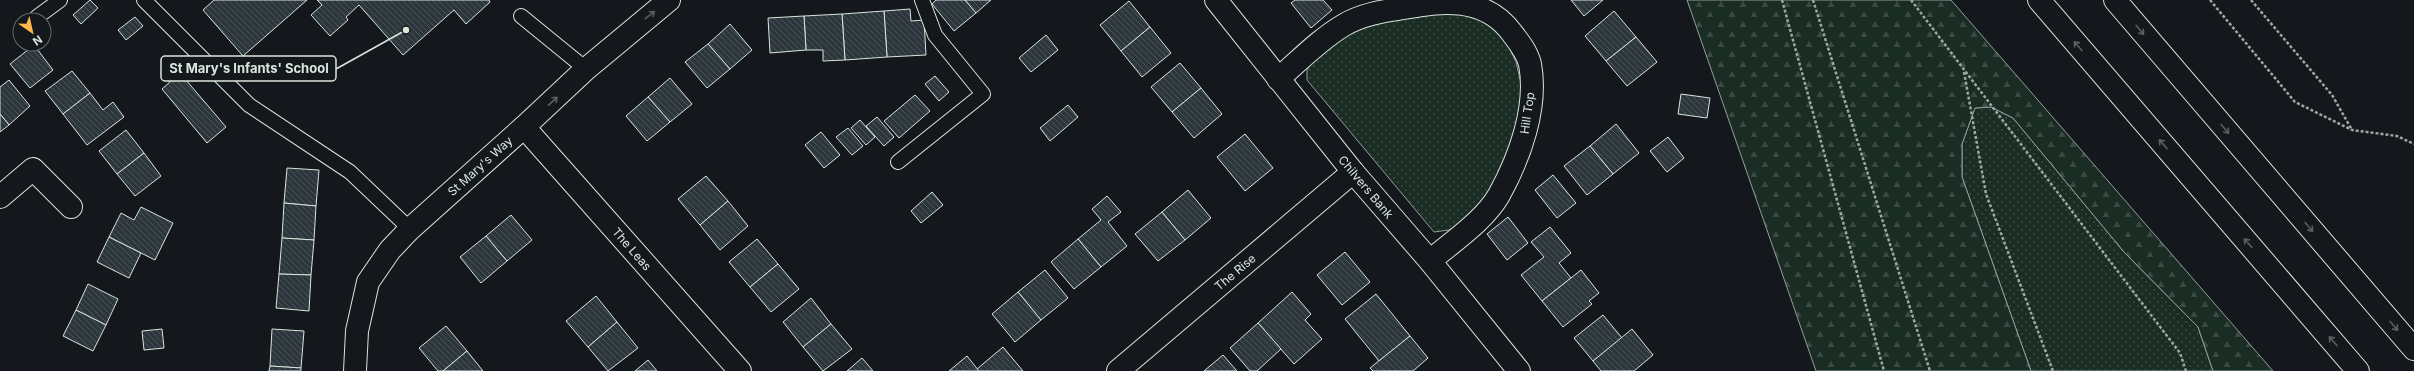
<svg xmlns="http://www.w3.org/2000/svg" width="2414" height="371" viewBox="0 0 2414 371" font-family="Inter,sans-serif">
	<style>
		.grass { fill: url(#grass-dots); stroke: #939e99 }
		.forest { fill: url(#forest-firs); stroke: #939e99 }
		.building { fill: url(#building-back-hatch); stroke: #d8e6dc }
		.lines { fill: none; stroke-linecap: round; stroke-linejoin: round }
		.lane-casing { stroke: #d8e6dc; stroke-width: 16 }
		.street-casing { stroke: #d8e6dc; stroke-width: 24 }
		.highway-casing { stroke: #d8e6dc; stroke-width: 24 }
		.path { stroke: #9da8a2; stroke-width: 2.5; stroke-dasharray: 3 2; stroke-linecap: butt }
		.lane { stroke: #14181c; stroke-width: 14 }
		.street { stroke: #14181c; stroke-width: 22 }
		.highway { stroke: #14181c; stroke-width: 22 }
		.oneway { stroke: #59605f }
		.labels { text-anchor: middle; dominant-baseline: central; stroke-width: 3; stroke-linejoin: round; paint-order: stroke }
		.street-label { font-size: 12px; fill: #d8e6dc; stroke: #14181c }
		.leader { fill: none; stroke: #d8e6dc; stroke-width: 1.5 }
		.callout-dot { fill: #d8e6dc; stroke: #14181c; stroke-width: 1.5 }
		.callout { fill: #14181c; stroke: #d8e6dc; stroke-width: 1.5 }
		.callout-label { font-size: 13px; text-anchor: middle; font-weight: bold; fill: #d8e6dc }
	</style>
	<defs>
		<pattern id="grass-dots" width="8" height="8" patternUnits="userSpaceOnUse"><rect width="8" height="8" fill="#1a2d24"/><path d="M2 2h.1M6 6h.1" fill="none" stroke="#3b4b43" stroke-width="1.8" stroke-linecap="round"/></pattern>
		<pattern id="forest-firs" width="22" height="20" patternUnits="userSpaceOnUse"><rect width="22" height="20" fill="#1a2d24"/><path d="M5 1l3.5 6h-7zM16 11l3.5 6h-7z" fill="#3b4b43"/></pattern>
		<pattern id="building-back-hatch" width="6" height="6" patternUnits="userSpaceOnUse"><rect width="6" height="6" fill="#2c363c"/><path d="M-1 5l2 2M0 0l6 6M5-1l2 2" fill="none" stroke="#4a5358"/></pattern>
	</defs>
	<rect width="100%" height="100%" fill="#14181c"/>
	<g class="grass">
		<path d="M1437 10 1475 14 1494 28 1508 45 1516 62 1524 96 1519 127 1498 184 1463 222 1449 230 1434 232 1307 80V70L1314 59 1345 32 1367 23Z"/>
		<path d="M1991 107 2013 118 2124 252 2198 327 2213 371H2031L1962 177V144L1975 108Z"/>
	</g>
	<path class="forest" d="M1687 0H1951L2273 371H2213L2198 327 2124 252 2013 118 1991 107 1975 108 1962 144V177L2031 371H1816Z"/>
	<g class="building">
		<path d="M90 0 98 8 81 24 73 15Z"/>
		<path d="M214 0H307L243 56 203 10Z"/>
		<path d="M317 0H489L490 2 466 24 454 10 403 55 359 5 346 17 348 20 330 36 311 15 322 5Z"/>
		<path d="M936 0H965L976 13 954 31 932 4Z"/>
		<path d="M965 0H991L976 13Z"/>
		<path d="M1295 0H1323L1332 10 1311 28 1291 3Z"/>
		<path d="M1571 0H1603L1584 16Z"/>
		<path d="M1129 1 1150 27 1121 51 1100 25Z"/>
		<path d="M910 9 911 21 924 20 926 55 887 57 884 11Z"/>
		<path d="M884 11 887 57 845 60 842 14Z"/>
		<path d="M1614 11 1636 37 1606 61 1585 36Z"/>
		<path d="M842 14 845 60 823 61V50H806L804 16Z"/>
		<path d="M804 16 806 50 770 53 768 18Z"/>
		<path d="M135 17 143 26 126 40 118 30Z"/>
		<path d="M730 24 752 50 730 69 708 44Z"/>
		<path d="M1150 27 1171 53 1142 77 1121 51Z"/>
		<path d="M1046 35 1058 50 1031 72 1019 58Z"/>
		<path d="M1636 37 1657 62 1627 86 1606 61Z"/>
		<path d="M708 44 730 69 707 88 685 62Z"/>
		<path d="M34 45 53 70 30 88 10 64Z"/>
		<path d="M1180 63 1201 88 1172 112 1151 87Z"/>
		<path d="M72 71 90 93 63 114 45 91Z"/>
		<path d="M180 73 226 127 207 143 162 89Z"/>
		<path d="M935 76 949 92 939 101 925 84Z"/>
		<path d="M670 78 692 104 670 122 648 97Z"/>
		<path d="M9 80 30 106 9 125 0 114V87Z"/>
		<path d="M1201 88 1222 114 1194 138 1172 112Z"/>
		<path d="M90 93 103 110 113 102 124 117 87 145 63 114Z"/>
		<path d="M1681 94 1710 98 1707 118 1678 114Z"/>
		<path d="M915 95 930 111 899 138 884 121Z"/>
		<path d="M648 97 670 122 647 141 626 116Z"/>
		<path d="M1068 105 1078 117 1050 141 1040 128Z"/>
		<path d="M0 114 9 125 0 132Z"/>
		<path d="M877 117 894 137 884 146 866 126Z"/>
		<path d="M860 120 875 137 866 145 851 128Z"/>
		<path d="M1616 124 1639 153 1613 174 1590 146Z"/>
		<path d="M848 128 863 146 852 155 836 137Z"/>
		<path d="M126 130 144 153 117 174 99 151Z"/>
		<path d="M821 132 840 155 824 168 805 145Z"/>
		<path d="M1245 134 1273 168 1245 191 1217 157Z"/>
		<path d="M1668 137 1684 158 1667 172 1650 151Z"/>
		<path d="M1590 146 1613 174 1587 195 1564 166Z"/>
		<path d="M144 153 161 176 135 196 117 174Z"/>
		<path d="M287 168 319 170 316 206 284 203Z"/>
		<path d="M1553 175 1576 203 1557 218 1535 190Z"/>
		<path d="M706 176 728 201 700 225 678 199Z"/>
		<path d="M1188 190 1211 218 1185 240 1162 212Z"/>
		<path d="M932 192 943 205 921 223 911 211Z"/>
		<path d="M1107 196 1121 212 1108 222 1127 246 1101 267 1078 239 1101 220 1092 209Z"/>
		<path d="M728 201 748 226 720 250 700 225Z"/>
		<path d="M284 203 316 206 314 240 282 238Z"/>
		<path d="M141 207 173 223 155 260 109 237 121 213 134 220Z"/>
		<path d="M1162 212 1185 240 1158 261 1135 234Z"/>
		<path d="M511 215 532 240 507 261 486 236Z"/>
		<path d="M1508 217 1528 243 1507 260 1487 234Z"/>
		<path d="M1550 227 1571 253 1559 263 1571 278 1542 301 1521 275 1544 257 1531 242Z"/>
		<path d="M486 236 507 261 481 283 460 257Z"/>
		<path d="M109 237 141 253 129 278 97 262Z"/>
		<path d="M282 238 314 240 311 275 279 274Z"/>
		<path d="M757 239 778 264 750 287 729 262Z"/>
		<path d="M1078 239 1101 267 1074 289 1051 262Z"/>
		<path d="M1345 252 1370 282 1342 305 1317 275Z"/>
		<path d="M778 264 799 289 771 312 750 287Z"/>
		<path d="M1045 270 1068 298 1041 320 1018 292Z"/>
		<path d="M1581 270 1599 293 1589 301 1592 304 1563 327 1542 301Z"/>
		<path d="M279 274 311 275 309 311 276 308Z"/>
		<path d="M88 284 118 299 106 325 76 310Z"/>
		<path d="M1018 292 1041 320 1015 342 992 314Z"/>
		<path d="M1292 292 1311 314 1305 320 1322 339 1294 364 1258 323Z"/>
		<path d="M1376 294 1410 336 1379 361 1345 319Z"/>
		<path d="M596 296 617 322 588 347 566 321Z"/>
		<path d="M811 298 831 324 803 347 783 322Z"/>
		<path d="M76 310 106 325 93 351 63 336Z"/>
		<path d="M1603 315 1622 338 1593 361 1574 338Z"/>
		<path d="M617 322 638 348 608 371 588 347Z"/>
		<path d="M1258 323 1281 349 1257 371H1250L1230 348Z"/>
		<path d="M831 324 852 349 823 371 803 347Z"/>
		<path d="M446 326 467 351 443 371H438L419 348Z"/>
		<path d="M162 329 164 348 144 350 142 331Z"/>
		<path d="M272 329 304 331 301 368 270 366Z"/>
		<path d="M1632 329 1653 355 1634 371H1601L1593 361Z"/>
		<path d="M1410 336 1428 358 1413 371H1373L1370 368Z"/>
		<path d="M1003 347 1023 371H979L977 369Z"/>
		<path d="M467 351 483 371H443Z"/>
		<path d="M1223 355 1237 371H1204Z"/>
		<path d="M967 356 979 371H949Z"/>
		<path d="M862 358 873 371H847Z"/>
		<path d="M648 360 657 371H635Z"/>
		<path d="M270 366 301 368V371H269Z"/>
	</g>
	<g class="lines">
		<defs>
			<g id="lane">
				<path d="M144 0 249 105 350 172 410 229"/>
				<path d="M521 16 586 69"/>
				<path d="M37 17 60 0"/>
				<path d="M898 162 983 94 935 35 922 0"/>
			</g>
			<g id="street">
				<path d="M1216 0 1353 172 1430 261 1519 371"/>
				<path d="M1278 79C1299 61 1320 39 1344 25 1367 11 1396 10 1422 5 1457 0 1490 3 1512 33 1519 42 1527 52 1530 64 1538 107 1520 157 1499 195 1484 221 1452 242 1430 261"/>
				<path d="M524 127 740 371"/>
				<path d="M0 197 33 169 71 207"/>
				<path d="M355 371 357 331 368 282 390 250 410 229 524 127 586 69 669 0"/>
				<path d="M1118 371 1353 172"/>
			</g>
			<g id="highway">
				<path d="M2039 0 2358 371"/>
				<path d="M2115 0 2414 349"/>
			</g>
		</defs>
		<use href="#lane" class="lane-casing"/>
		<use href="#street" class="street-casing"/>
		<use href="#highway" class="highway-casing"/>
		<g class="path">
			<path d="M1782 0 1884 371"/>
			<path d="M1813 0 1930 371"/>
			<path d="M1911 0 2180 353 2186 371"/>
			<path d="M2210 0 2295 102 2352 130 2397 136 2414 144"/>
			<path d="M2251 0 2332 95 2352 130"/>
			<path d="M1964 72 1986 194 2053 371"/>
		</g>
		<use href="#lane" class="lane"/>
		<use href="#street" class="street"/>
		<use href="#highway" class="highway"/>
	</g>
	<defs><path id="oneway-shaft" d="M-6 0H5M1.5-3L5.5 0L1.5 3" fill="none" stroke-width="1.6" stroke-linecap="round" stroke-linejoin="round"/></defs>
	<g class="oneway">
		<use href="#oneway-shaft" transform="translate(650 15) rotate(-38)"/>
		<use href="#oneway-shaft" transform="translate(2140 30) rotate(50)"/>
		<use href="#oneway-shaft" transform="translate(2078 46) rotate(-131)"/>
		<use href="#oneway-shaft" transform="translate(553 101) rotate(-43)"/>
		<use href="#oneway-shaft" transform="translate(2225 129) rotate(50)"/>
		<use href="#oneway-shaft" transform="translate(2163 144) rotate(-131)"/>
		<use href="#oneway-shaft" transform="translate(2309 227) rotate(49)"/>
		<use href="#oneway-shaft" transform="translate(2248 243) rotate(-131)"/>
		<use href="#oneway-shaft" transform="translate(2394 326) rotate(49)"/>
		<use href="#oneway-shaft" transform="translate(2333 341) rotate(-131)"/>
	</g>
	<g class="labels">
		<g class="street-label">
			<text transform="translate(1527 113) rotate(-82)">Hill Top</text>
			<text transform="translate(480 166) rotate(-42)">St Mary's Way</text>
			<text transform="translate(1366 187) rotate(50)">Chilvers Bank</text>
			<text transform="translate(632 249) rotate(49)">The Leas</text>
			<text transform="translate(1235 272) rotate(-40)">The Rise</text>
		</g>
	</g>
	<path class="leader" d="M406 30L336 69"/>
	<circle class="callout-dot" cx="406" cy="30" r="4"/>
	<rect class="callout" x="161" y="56" width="175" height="25" rx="4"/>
	<g class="callout-label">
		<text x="249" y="73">St Mary's Infants' School</text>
	</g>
	<g transform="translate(32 32) rotate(146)"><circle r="19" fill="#14181c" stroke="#626a69"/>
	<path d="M0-3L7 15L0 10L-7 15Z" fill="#ffb74d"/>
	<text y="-6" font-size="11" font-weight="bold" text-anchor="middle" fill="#d8e6dc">N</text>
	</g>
</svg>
